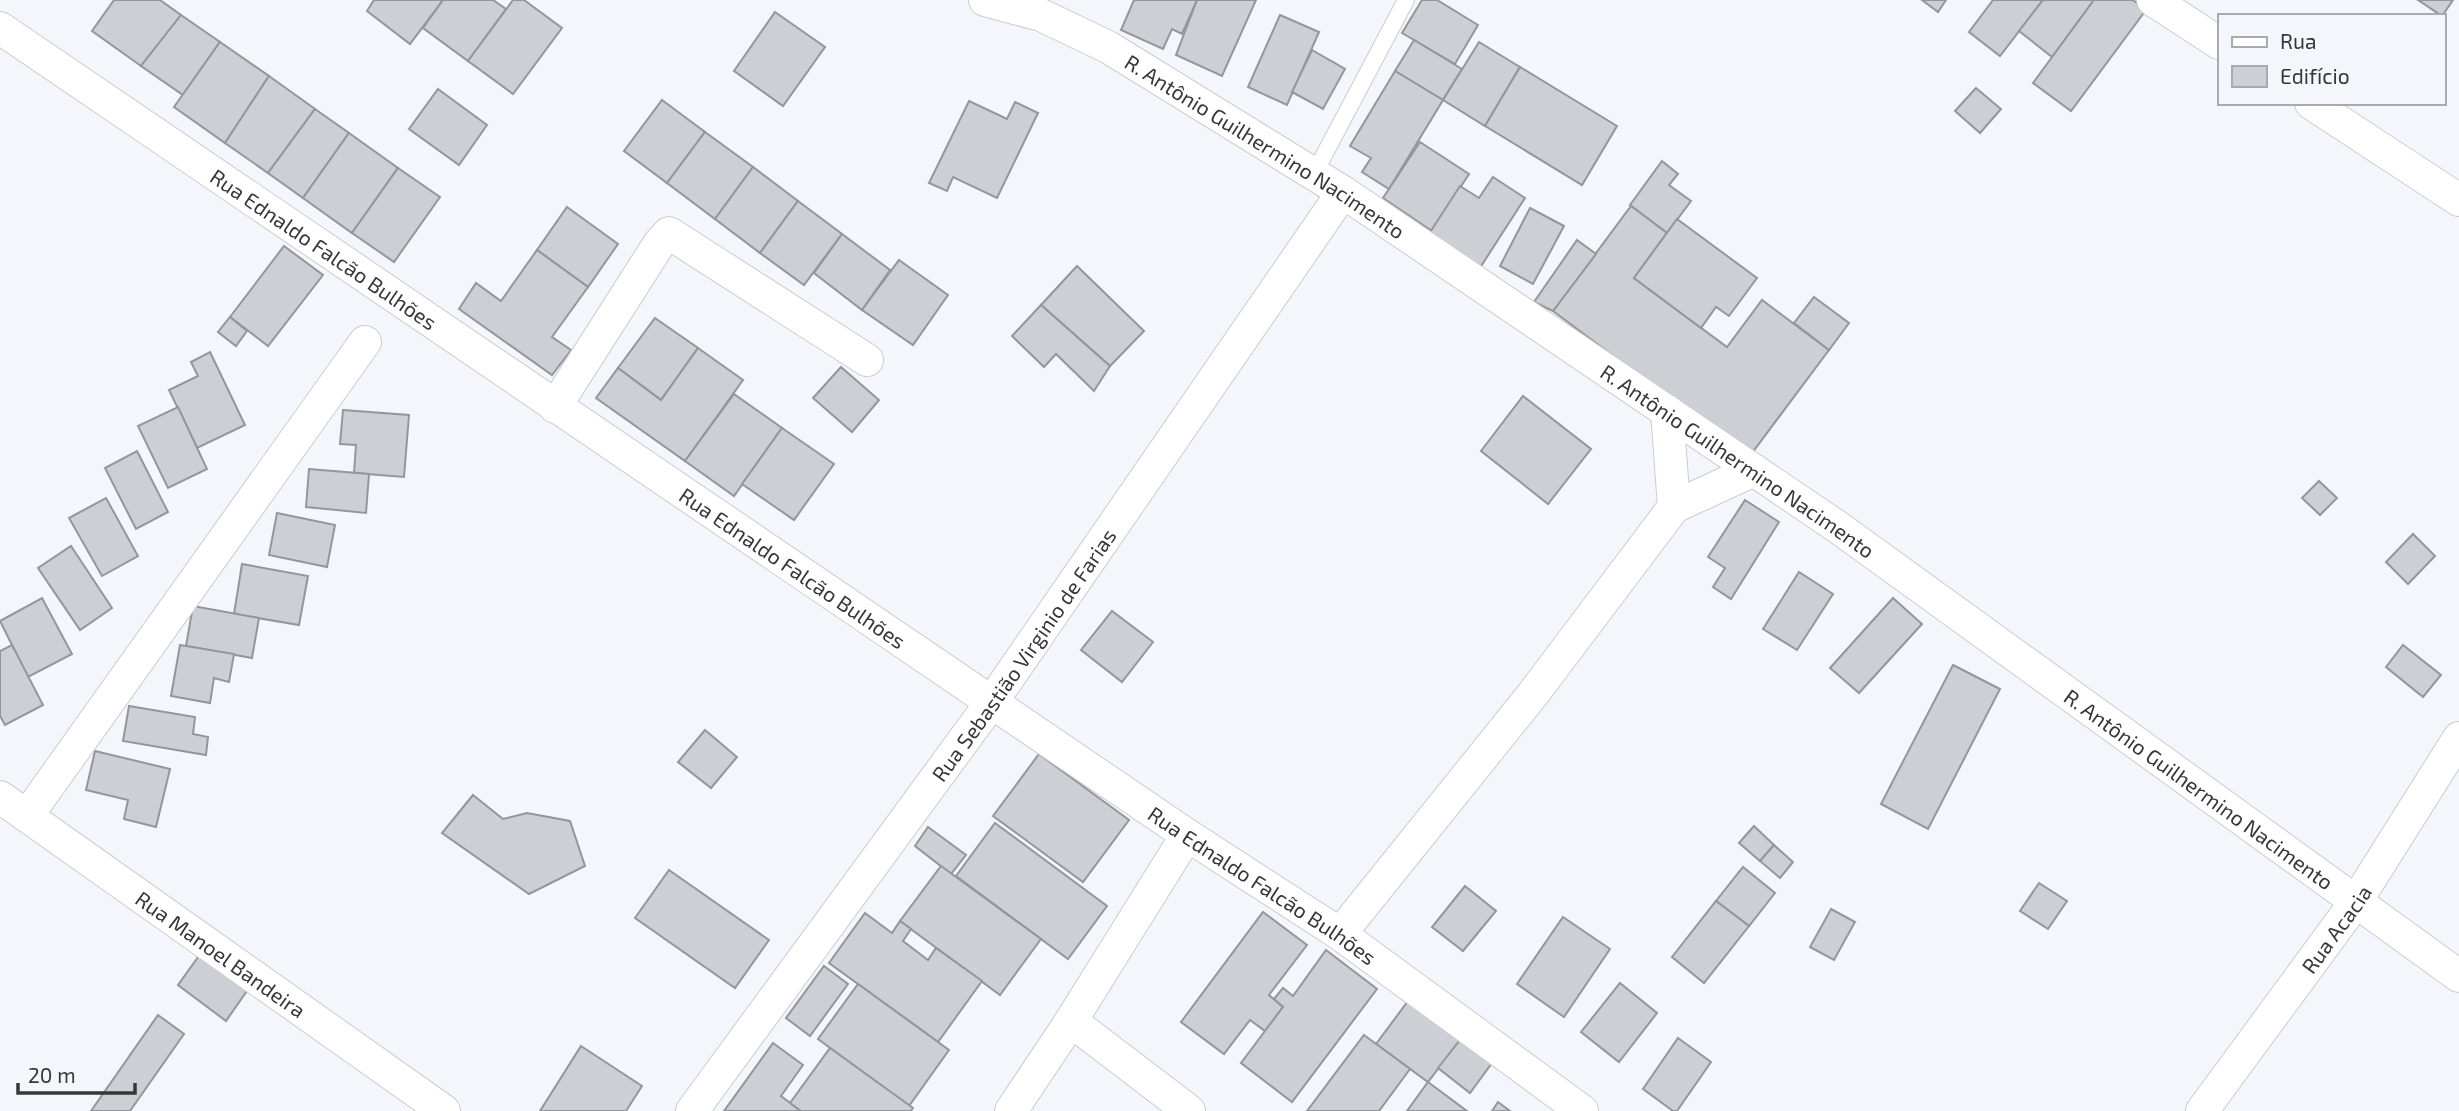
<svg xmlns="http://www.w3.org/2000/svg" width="2459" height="1111" viewBox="0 0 2459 1111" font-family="'Exo 2',sans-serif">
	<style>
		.building { fill: #cecfd4; stroke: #95969b; stroke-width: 2 }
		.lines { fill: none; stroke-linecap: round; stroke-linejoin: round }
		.lane-casing { stroke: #cbccd1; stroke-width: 18 }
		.street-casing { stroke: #cbccd1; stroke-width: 34 }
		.lane { stroke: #fff; stroke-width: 16 }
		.street { stroke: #fff; stroke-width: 32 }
		.labels { text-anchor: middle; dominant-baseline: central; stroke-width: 5; stroke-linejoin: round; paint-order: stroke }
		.street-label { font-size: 21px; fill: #373739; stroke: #f5f6fb }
	</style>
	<rect width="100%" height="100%" fill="#f5f6fb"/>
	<g class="building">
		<path d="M114 0H160L181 15 141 66 92 31Z"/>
		<path d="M374 0H443L410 44 367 11Z"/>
		<path d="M443 0H493L506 9 468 61 423 28Z"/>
		<path d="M513 0H524L562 28 513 94 468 61Z"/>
		<path d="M1134 0H1197L1182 34 1172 29 1163 49 1121 30Z"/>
		<path d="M1197 0H1256L1222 76 1176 55Z"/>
		<path d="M1422 0H1437L1478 25 1455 64 1402 33Z"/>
		<path d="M1922 0H1946L1938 12Z"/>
		<path d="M1993 0H2043L2000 56 1969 32Z"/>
		<path d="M2043 0H2094L2052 57 2019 31Z"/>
		<path d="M2094 0H2133L2146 10 2071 111 2033 83Z"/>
		<path d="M2418 0H2453L2442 16Z"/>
		<path d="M775 12 825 47 783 106 734 71Z"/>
		<path d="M181 15 220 42 183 95 141 66Z"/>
		<path d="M1280 15 1319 32 1287 105 1248 87Z"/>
		<path d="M1414 40 1462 69 1443 100 1395 71Z"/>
		<path d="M220 42 269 76 225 143 174 107Z"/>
		<path d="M1479 42 1520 67 1485 126 1443 100Z"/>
		<path d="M1312 50 1345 69 1323 109 1292 92Z"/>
		<path d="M1520 67 1617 126 1582 185 1485 126Z"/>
		<path d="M1395 71 1443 100 1389 189 1362 172 1371 158 1350 146Z"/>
		<path d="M269 76 315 109 268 173 225 143Z"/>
		<path d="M1976 88 2001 109 1980 133 1955 111Z"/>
		<path d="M438 89 487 125 459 165 409 129Z"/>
		<path d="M662 100 705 132 667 183 624 151Z"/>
		<path d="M969 101 1007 119 1015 102 1038 113 997 198 953 177 947 191 929 183Z"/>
		<path d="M315 109 349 133 303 198 268 173Z"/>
		<path d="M705 132 753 167 715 219 667 183Z"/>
		<path d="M349 133 398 168 352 233 303 198Z"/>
		<path d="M1420 142 1469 174 1432 231 1383 198Z"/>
		<path d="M1662 161 1678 174 1669 185 1691 201 1667 233 1630 205Z"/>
		<path d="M753 167 798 201 760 253 715 219Z"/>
		<path d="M398 168 440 197 394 262 352 233Z"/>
		<path d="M1493 177 1525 198 1476 274 1425 240 1460 186 1479 198Z"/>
		<path d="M798 201 842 234 804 285 760 253Z"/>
		<path d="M1631 206 1667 233 1634 278 1727 347 1762 300 1829 350 1749 457 1553 311Z"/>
		<path d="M567 207 618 244 588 287 537 250Z"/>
		<path d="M1530 208 1564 226 1533 284 1500 266Z"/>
		<path d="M1677 219 1757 278 1729 316 1716 307 1701 328 1634 278Z"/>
		<path d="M842 234 890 270 862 310 814 273Z"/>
		<path d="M1577 240 1596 254 1553 311 1534 302Z"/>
		<path d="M284 246 323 275 268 346 230 317Z"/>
		<path d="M537 250 588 287 552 337 571 350 552 375 459 309 476 283 501 301Z"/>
		<path d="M899 260 948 295 913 345 862 310Z"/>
		<path d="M1077 266 1144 331 1110 366 1041 305Z"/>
		<path d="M1814 297 1849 323 1829 350 1794 323Z"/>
		<path d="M1041 305 1110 366 1094 391 1056 354 1044 367 1012 336Z"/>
		<path d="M230 317 247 331 236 346 218 332Z"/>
		<path d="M655 318 698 348 661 400 618 368Z"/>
		<path d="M698 348 743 380 685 461 596 398 618 368 661 400Z"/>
		<path d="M210 352 245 425 197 448 169 390 198 376 191 362Z"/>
		<path d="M841 367 879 400 852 432 813 398Z"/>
		<path d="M734 394 782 428 734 496 685 461Z"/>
		<path d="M1523 396 1591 449 1548 504 1481 451Z"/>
		<path d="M178 407 207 469 168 488 138 426Z"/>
		<path d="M343 410 409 415 404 477 354 473 356 445 340 444Z"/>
		<path d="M782 428 834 464 794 520 742 484Z"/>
		<path d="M137 451 168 512 136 529 105 468Z"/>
		<path d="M309 469 369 474 366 513 306 507Z"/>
		<path d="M2319 481 2337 498 2320 515 2302 498Z"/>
		<path d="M106 498 138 556 102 576 69 518Z"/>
		<path d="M1745 500 1779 522 1731 599 1713 587 1725 568 1708 557Z"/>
		<path d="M277 513 335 525 327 567 269 555Z"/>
		<path d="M2413 534 2435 556 2408 584 2386 562Z"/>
		<path d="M71 546 112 608 80 630 38 568Z"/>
		<path d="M242 564 308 576 299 625 234 614Z"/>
		<path d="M1799 572 1833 594 1797 650 1763 629Z"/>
		<path d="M42 598 72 654 28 677 0 621Z"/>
		<path d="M1893 598 1922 624 1859 693 1830 668Z"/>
		<path d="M193 606 259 618 252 658 186 646Z"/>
		<path d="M1112 611 1153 642 1122 682 1081 650Z"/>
		<path d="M12 645 43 705 5 725 0 716V651Z"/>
		<path d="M180 645 234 654 229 682 214 678 210 703 171 696Z"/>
		<path d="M2403 645 2441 675 2423 697 2386 667Z"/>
		<path d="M1953 665 2000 689 1928 829 1881 804Z"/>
		<path d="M129 706 195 717 193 734 208 737 206 755 123 741Z"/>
		<path d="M705 730 737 757 711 788 678 762Z"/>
		<path d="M95 751 170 769 156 827 124 819 128 800 86 790Z"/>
		<path d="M1039 754 1129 820 1083 882 993 816Z"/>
		<path d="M473 795 503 819 527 813 570 821 585 866 529 894 442 833Z"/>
		<path d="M995 823 1107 906 1068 959 956 876Z"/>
		<path d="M1754 826 1774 845 1760 861 1739 843Z"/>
		<path d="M928 827 966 855 951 874 915 846Z"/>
		<path d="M1774 845 1793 862 1780 878 1760 861Z"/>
		<path d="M941 866 1041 939 1000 995 900 921Z"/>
		<path d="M1743 867 1775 893 1749 926 1716 901Z"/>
		<path d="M669 870 769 940 735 988 635 918Z"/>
		<path d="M2039 883 2067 901 2048 929 2020 911Z"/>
		<path d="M1465 886 1496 911 1463 951 1432 927Z"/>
		<path d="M1716 901 1749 926 1704 983 1672 957Z"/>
		<path d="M1831 909 1855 922 1834 960 1810 947Z"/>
		<path d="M1263 912 1307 945 1269 995 1283 1007 1265 1031 1250 1020 1224 1054 1181 1022Z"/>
		<path d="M865 913 892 933 900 921 911 929 903 941 928 960 936 948 982 981 938 1042 829 963Z"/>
		<path d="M1563 917 1610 949 1564 1017 1517 984Z"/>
		<path d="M1326 950 1377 989 1292 1102 1241 1063 1283 1007 1274 999 1283 988 1293 996Z"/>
		<path d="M201 953 249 988 226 1021 178 985Z"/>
		<path d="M824 966 848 984 810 1036 786 1018Z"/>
		<path d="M1620 983 1657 1013 1619 1062 1581 1032Z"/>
		<path d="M858 984 949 1050 909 1106 818 1039Z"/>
		<path d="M1408 1001 1460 1040 1428 1082 1376 1044Z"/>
		<path d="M158 1015 184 1034 130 1111H91Z"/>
		<path d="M1364 1035 1410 1069 1379 1111H1307Z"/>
		<path d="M1678 1038 1711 1062 1677 1111H1673L1643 1089Z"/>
		<path d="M1460 1040 1492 1063 1470 1093 1438 1068Z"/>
		<path d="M773 1043 803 1065 781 1096 801 1111H724Z"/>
		<path d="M581 1046 642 1086 626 1111H540Z"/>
		<path d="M830 1048 913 1108 911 1111H801L790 1103Z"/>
		<path d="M1428 1082 1467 1111H1407Z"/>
		<path d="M1498 1102 1510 1111H1492Z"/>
	</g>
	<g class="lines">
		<defs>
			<path id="lane" d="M1314 174 1406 0"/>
			<g id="street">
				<path id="s1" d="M985 0 1041 15 1108 47 1343 192 1839 528 2459 976"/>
				<path d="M2153 0 2219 43"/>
				<path id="s2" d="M0 28 1187 835 1340 934 1582 1111"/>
				<path d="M2311 103 2459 200"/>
				<path d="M555 407 659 244 669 233 867 360"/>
				<path d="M1667 411 1674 507"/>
				<path id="s3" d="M0 797 444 1111"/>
				<path d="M27 816 365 342"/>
				<path d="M1340 934 1533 694 1674 507 1754 470"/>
				<path d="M1071 1021 1189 1111"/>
				<path id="s4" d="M692 1111 991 703 1343 192"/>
				<path d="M1011 1111 1071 1021 1187 835"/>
				<path id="s5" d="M2202 1111 2355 903 2459 738"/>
			</g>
		</defs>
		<use href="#lane" class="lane-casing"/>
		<use href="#street" class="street-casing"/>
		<use href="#lane" class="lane"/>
		<use href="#street" class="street"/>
	</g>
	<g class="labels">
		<g class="street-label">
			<text stroke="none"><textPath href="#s1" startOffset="318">R. Antônio Guilhermino Nacimento</textPath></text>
			<text stroke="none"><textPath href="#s2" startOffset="392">Rua Ednaldo Falcão Bulhões</textPath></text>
			<text stroke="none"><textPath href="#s1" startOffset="886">R. Antônio Guilhermino Nacimento</textPath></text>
			<text stroke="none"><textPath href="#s2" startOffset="959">Rua Ednaldo Falcão Bulhões</textPath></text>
			<text stroke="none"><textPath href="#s4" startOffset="564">Rua Sebastião Virginio de Farias</textPath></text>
			<text stroke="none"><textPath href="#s1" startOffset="1452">R. Antônio Guilhermino Nacimento</textPath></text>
			<text stroke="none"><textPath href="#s2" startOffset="1526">Rua Ednaldo Falcão Bulhões</textPath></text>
			<text stroke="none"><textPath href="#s5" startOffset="226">Rua Acacia</textPath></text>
			<text stroke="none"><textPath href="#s3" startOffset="271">Rua Manoel Bandeira</textPath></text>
		</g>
	</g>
	<rect x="2218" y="14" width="228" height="91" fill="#f5f6fb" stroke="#a9aaad" stroke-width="2"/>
	<rect x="2232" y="37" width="35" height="10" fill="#ffffff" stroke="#a9aaad" stroke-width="2"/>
	<text x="2280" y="49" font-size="21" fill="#373739">Rua</text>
	<rect x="2232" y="66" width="35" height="21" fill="#cecfd4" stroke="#a9aaad" stroke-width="2"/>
	<text x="2280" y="84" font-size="21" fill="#373739">Edifício</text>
	<path d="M18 1083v10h117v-10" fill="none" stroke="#373739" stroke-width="3.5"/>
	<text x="28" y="1083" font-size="21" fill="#373739" stroke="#f5f6fb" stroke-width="5" paint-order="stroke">20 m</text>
</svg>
